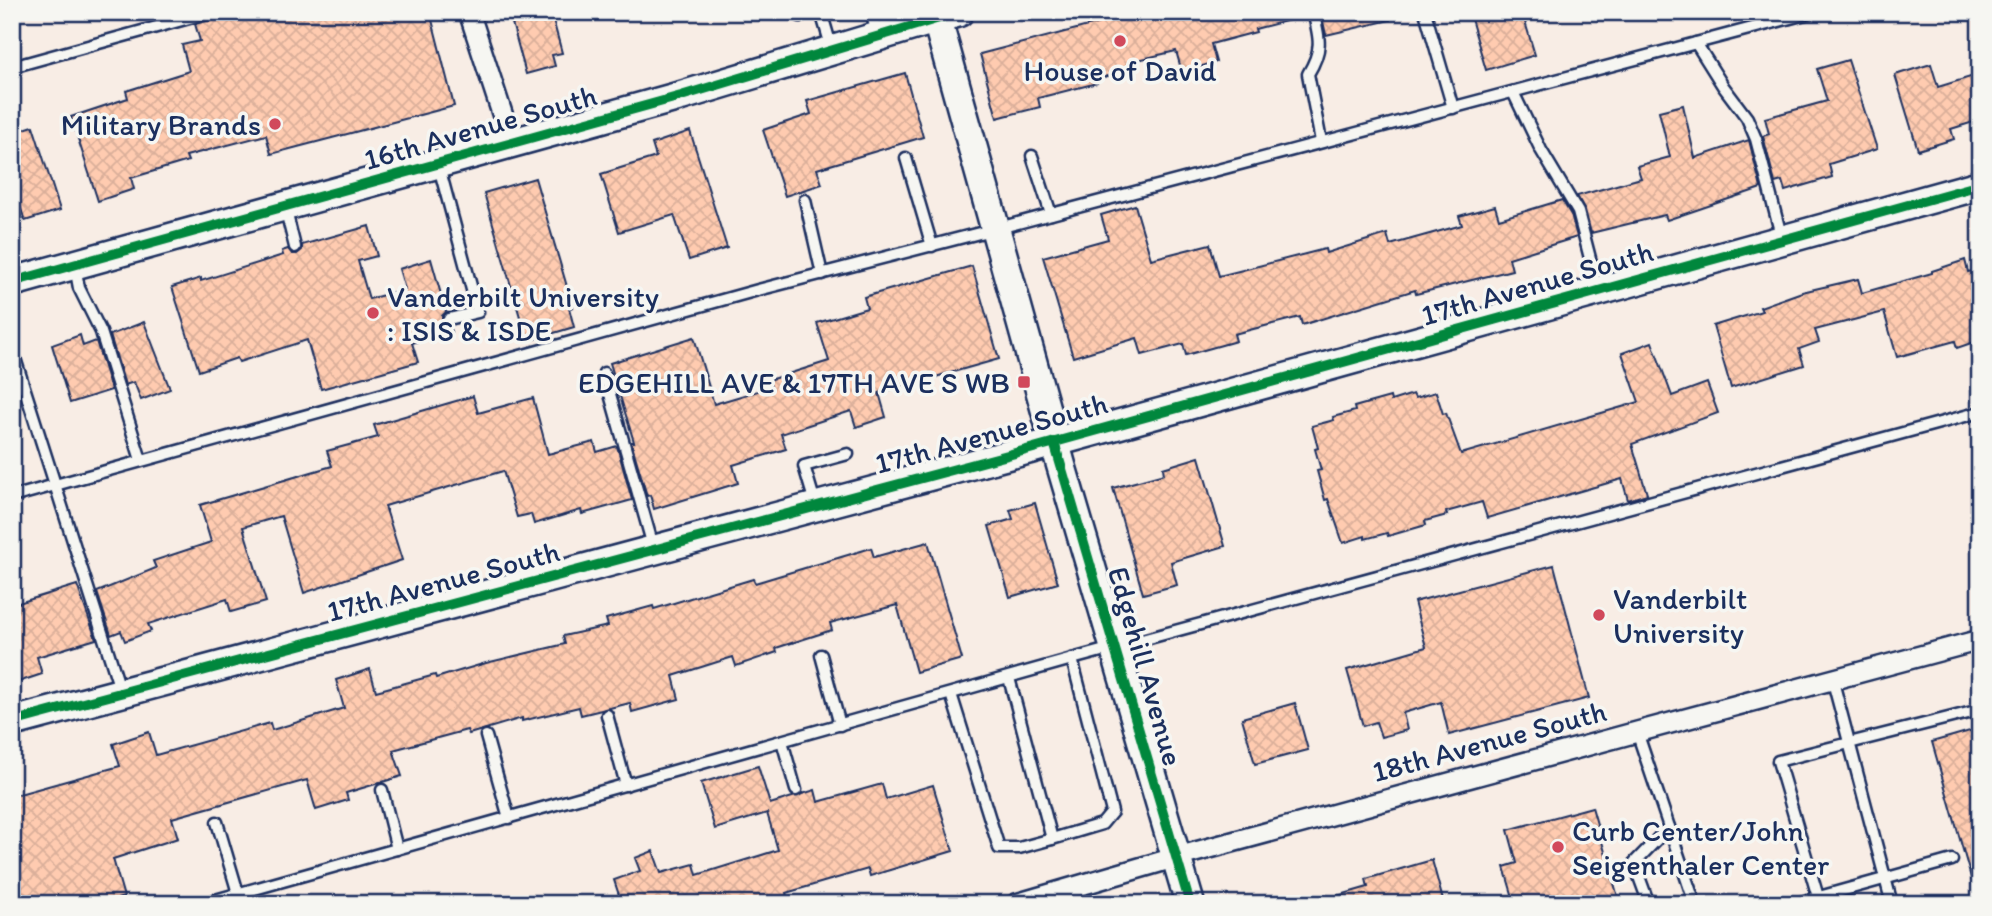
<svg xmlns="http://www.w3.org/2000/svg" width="1992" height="916" viewBox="0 0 1992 916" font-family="Itim,sans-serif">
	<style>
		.building { fill: url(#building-cross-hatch); stroke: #1b2f5e; stroke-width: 2 }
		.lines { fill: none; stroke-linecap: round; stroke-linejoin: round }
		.lane-casing { stroke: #1b2f5e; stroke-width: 15 }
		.street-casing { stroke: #1b2f5e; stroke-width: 24 }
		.secondary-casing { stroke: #1b2f5e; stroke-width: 33 }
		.lane { stroke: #f6f6f2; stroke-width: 10 }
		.street { stroke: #f6f6f2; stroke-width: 19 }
		.secondary { stroke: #f6f6f2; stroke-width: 28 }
		.cycleway-casing { stroke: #f6f6f2; stroke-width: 15 }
		.cycleway { stroke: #00873e; stroke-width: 10 }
		.poi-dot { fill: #d1495b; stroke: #f6f6f2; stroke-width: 2.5 }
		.labels { text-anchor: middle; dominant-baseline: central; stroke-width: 7; stroke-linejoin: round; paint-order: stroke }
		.poi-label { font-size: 30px; fill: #1b2f5e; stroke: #f6f6f2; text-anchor: start }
		.street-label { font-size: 30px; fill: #1b2f5e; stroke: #f6f6f2 }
	</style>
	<defs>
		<pattern id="building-cross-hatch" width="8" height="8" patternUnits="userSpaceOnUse" patternTransform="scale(1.75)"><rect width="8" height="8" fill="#ffcbb0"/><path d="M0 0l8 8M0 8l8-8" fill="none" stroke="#daaf9a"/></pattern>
	</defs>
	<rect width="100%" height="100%" fill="#f8ede5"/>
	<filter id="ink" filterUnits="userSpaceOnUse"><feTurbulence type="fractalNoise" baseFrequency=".0143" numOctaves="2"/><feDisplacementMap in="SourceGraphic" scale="14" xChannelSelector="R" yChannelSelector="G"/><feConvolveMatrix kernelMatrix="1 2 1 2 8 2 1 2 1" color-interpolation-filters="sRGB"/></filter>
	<g filter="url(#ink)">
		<g class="building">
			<path d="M240 12H430L454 106 271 154 266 135 186 156 188 161 131 178 134 189 98 201 71 117 128 98 126 91 189 71 182 45 200 41 195 24Z"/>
			<path d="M509 12H551L562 53 552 55 555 66 526 74Z"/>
			<path d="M1142 12H1289L1290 20 1255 29 1256 32 1211 44 1216 62 1182 72 1176 51 1129 62 1131 70 1096 79 1097 83 1038 98 1040 107 997 118 980 54Z"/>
			<path d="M1321 12H1389L1390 20 1326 35Z"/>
			<path d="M1469 12H1522L1535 55 1486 70Z"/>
			<path d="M1848 60 1877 149 1829 164 1832 177 1785 191 1782 181 1775 183 1763 136 1769 134 1765 118 1827 101 1817 69Z"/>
			<path d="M1931 64 1938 87 1980 74V120L1951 129 1954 139 1918 150 1895 75Z"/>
			<path d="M905 73 923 137 817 169 822 184 785 196 763 130 811 114 807 101Z"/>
			<path d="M1683 105 1695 158 1749 140 1761 188 1667 220 1665 215 1591 233 1585 210 1577 196 1641 178 1637 166 1670 157 1659 111Z"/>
			<path d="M33 126 60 210 25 221 12 182V133Z"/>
			<path d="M690 131 727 248 689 260 674 215 619 232 601 174 656 157 652 144Z"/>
			<path d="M535 178 573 307 569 308 574 327 527 341 484 193Z"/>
			<path d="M1562 200 1571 215 1577 237 1509 258 1512 270 1416 294 1415 290 1302 325 1300 317 1234 334 1236 341 1186 355 1183 344 1142 355 1137 338 1073 357 1043 257 1108 239 1101 215 1135 205 1151 259 1210 244 1219 276 1325 249 1326 253 1387 234 1390 245 1462 225 1459 216 1495 206 1499 219Z"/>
			<path d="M369 226 377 256 358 261 369 299 405 289 399 269 431 259 446 312 442 316V321L450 326 452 332 412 343 418 362 321 389 307 340 239 362 237 358 199 371 172 287 201 278V281L283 255 282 251 288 249 292 254H297L302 250V245Z"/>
			<path d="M1965 260 1968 272 1980 269V340L1957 348 1955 341 1897 357 1884 312 1815 330 1819 342 1799 349 1804 365 1731 388 1713 326 1762 311 1760 307 1802 292 1858 279 1862 293 1932 273V271Z"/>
			<path d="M972 266 999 359 879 393 886 417 856 427 851 411 781 434 786 449 733 465 738 483 654 509 650 495 647 496 631 442H634L610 363 694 337 714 404 771 387 769 380 829 361 817 323 867 308 864 297Z"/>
			<path d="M144 322 170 389 141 400 134 382 125 385 110 335Z"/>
			<path d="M80 335 83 346 96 341 111 390 70 403 52 345Z"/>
			<path d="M1652 342 1672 396 1707 383 1718 413 1632 444 1647 494 1628 500 1622 479 1487 518 1482 502 1446 512 1447 515 1425 521 1426 525 1388 536 1387 533 1365 539V536L1343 543 1328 499 1325 500 1317 471 1321 470 1315 449 1318 448 1312 426 1334 420 1333 417 1355 411 1354 407 1390 397 1391 401 1413 394 1415 398 1436 392 1443 414 1446 413 1461 454 1639 402 1622 353Z"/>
			<path d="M473 396 478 413 533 398 548 454 594 442 597 452 617 446 632 500 582 514 581 510 534 524 531 514 517 517 503 471 385 506 402 560 304 593 281 516 243 527 266 602 231 612 227 599 148 624 151 631 125 641 121 631 111 635 97 592 156 568 153 561 211 542 200 505 332 466 327 451 378 437 374 425Z"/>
			<path d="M1199 457 1225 546 1171 562 1177 585 1143 594 1113 488 1164 474 1163 468Z"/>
			<path d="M1035 503 1058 583 1010 597 989 526 1013 519 1010 510Z"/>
			<path d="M928 542 962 659 916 672 897 605 830 623 832 630 776 648 777 652 736 666 733 657 673 676 679 699 632 712 630 703 581 715 579 707 522 721V718L469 734 467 730 393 750 402 776 346 793 348 800 316 810 307 780 172 818 178 838 113 859 124 897 99 904H12V796L120 766 113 744 149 732 156 755 270 723 272 730 344 708 336 680 370 669 376 691 435 675 436 678 486 663 565 644 563 636 608 626 606 619 653 606 654 609 753 579 755 583 871 548 874 557Z"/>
			<path d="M1554 565 1589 698 1449 735 1441 702 1403 713 1407 730 1381 737 1376 722 1363 726 1347 670 1426 647 1414 602Z"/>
			<path d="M77 585 96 639 37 657 42 674 12 684V605Z"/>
			<path d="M1295 703 1308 750 1255 764 1242 718Z"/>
			<path d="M1980 728V887L1974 888 1932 742Z"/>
			<path d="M758 766 770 804 815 790 818 802 882 784 886 799 933 785 953 851 870 876 868 869 786 893 787 896 762 904H622L614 880 640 871 635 858 653 851 661 873 694 864 697 875 778 850 767 813 715 829 701 783Z"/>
			<path d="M1592 807 1620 904H1515L1504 867 1517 863 1508 830Z"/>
			<path d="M1432 860 1444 904H1331L1330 898 1368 887 1366 879Z"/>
		</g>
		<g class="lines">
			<defs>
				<g id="lane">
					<path d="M799 12 800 16 812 12"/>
					<path d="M821 12 832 49"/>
					<path d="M871 12 878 36"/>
					<path d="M1313 12C1320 39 1323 49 1308 74L1321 141"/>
					<path d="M1425 12 1453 108"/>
					<path d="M1696 43 1723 86 1747 118 1756 139 1782 239"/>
					<path d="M12 67 211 12"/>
					<path d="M1513 92 1541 150 1578 212 1592 266 1595 289"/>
					<path d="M1032 156 1051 214"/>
					<path d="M906 158 932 246"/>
					<path d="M439 167 478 312 449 319"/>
					<path d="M805 200 822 274"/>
					<path d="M285 207 295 247"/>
					<path d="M75 266 79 288 101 332 141 460"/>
					<path d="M12 349 120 689"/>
					<path d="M604 373 653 546"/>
					<path d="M12 497 758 290 995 229 1813 12"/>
					<path d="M816 506 804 466 848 454"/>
					<path d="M821 655 840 725"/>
					<path d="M1832 678 1892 904"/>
					<path d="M951 694 999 848H1019L1052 839 1009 678"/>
					<path d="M607 715 626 785"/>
					<path d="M1637 732 1695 904"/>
					<path d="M486 736 509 818"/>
					<path d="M782 741 796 790"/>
					<path d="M382 790 397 849"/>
					<path d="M217 822 238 893"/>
					<path d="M1052 839 1102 824 1112 812 1072 659"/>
					<path d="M1818 897 1778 761 1980 710"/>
					<path d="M201 904 1072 659 1980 412"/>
					<path d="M1649 904 1634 863 1669 827"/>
					<path d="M1794 904 1952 860"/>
				</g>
				<g id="street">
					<path d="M469 12 512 144"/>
					<path d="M1016 904 1177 857 1637 732 1980 640"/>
				</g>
				<g id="secondary">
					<path d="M935 12 1061 465 1190 904"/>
					<path d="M12 282 681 96 959 12"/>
					<path d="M12 722 1030 449 1980 185"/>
				</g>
			</defs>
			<use href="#lane" class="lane-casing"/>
			<use href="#street" class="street-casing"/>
			<use href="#secondary" class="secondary-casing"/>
			<use href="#lane" class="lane"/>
			<use href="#street" class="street"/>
			<use href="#secondary" class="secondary"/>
			<defs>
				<g id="cycleway">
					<path d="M12 282 681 96 959 12"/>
					<path d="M1054 442 1190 904"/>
					<path d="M12 722 1030 449 1980 185"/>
				</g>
			</defs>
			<use href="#cycleway" class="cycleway-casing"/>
			<use href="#cycleway" class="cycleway"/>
		</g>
	</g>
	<g class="poi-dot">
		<circle cx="1120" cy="41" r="7"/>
		<circle cx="275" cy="124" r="7"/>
		<circle cx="373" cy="313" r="7"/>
		<rect x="1017" y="375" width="14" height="14" rx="3.5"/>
		<circle cx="1599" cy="615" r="7"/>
		<circle cx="1558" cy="847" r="7"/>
	</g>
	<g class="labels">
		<g class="poi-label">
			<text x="1120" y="70" text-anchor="middle">House of David</text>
			<text x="261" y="124" text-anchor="end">Military Brands</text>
			<text x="387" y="296">Vanderbilt University<tspan x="387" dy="34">: ISIS &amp; ISDE</tspan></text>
			<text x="1010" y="382" text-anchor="end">EDGEHILL AVE &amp; 17TH AVE S WB</text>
			<text x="1613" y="598">Vanderbilt<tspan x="1613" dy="34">University</tspan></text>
			<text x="1572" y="830">Curb Center/John<tspan x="1572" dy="34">Seigenthaler Center</tspan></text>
		</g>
		<g class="street-label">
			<text transform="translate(480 127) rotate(-16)">16th Avenue South</text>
			<text transform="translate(1537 283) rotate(-16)">17th Avenue South</text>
			<text transform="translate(991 433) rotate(-15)">17th Avenue South</text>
			<text transform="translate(443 581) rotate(-15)">17th Avenue South</text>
			<text transform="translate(1146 666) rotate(74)">Edgehill Avenue</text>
			<text transform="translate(1489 741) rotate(-15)">18th Avenue South</text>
		</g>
	</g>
	<rect width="1992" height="916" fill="none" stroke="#f6f6f2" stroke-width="42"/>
	<rect x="21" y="21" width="1950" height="874" fill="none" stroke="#1b2f5e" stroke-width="2.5" filter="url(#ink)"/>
</svg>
